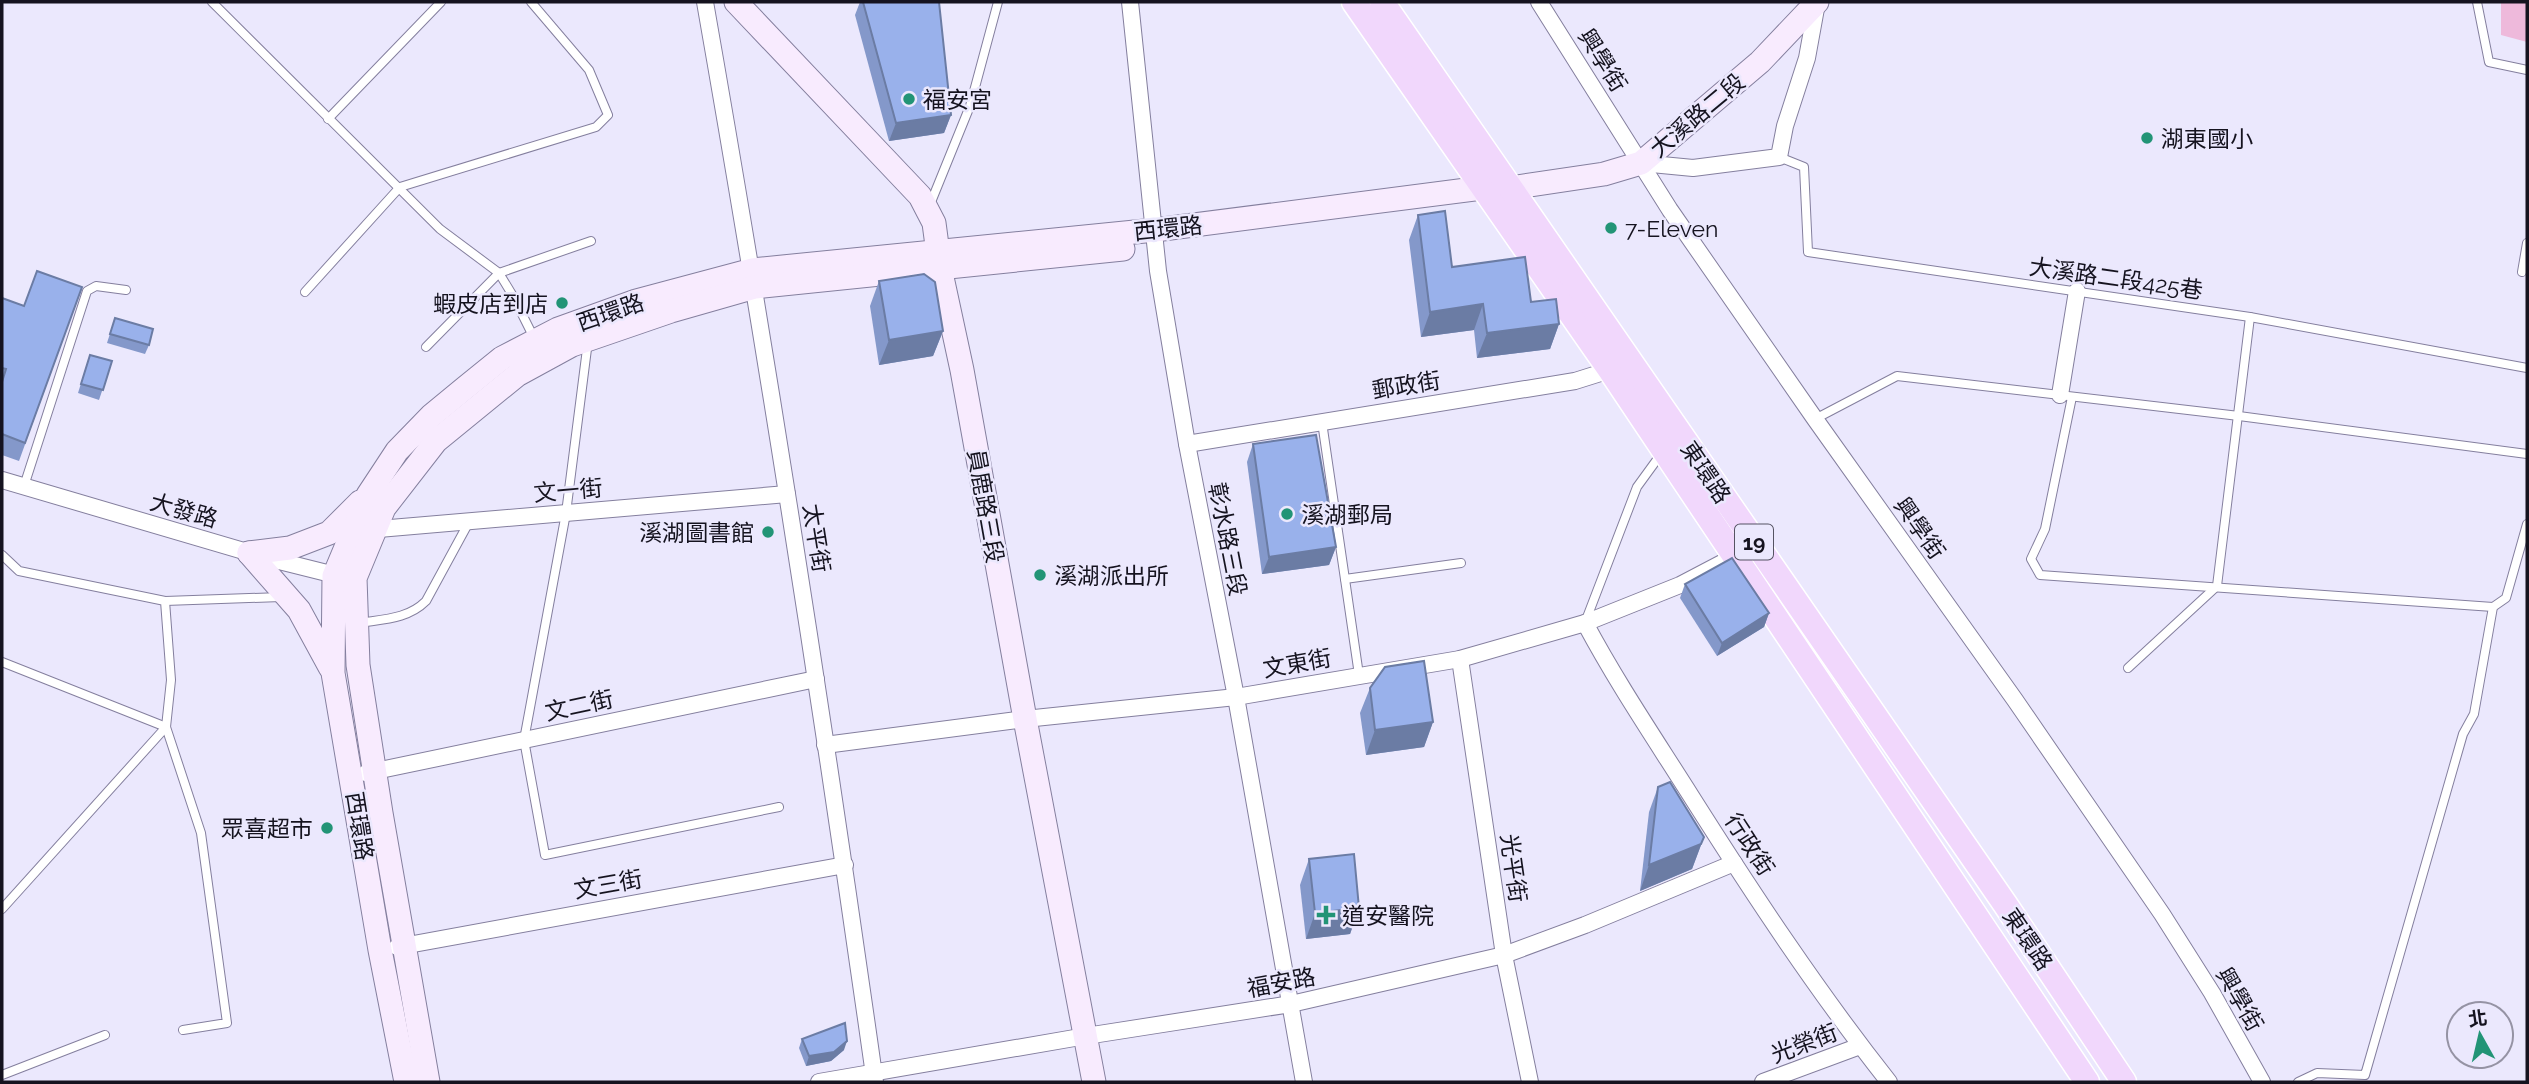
<svg xmlns="http://www.w3.org/2000/svg" width="2529" height="1084" viewBox="0 0 2529 1084" font-family="Raleway,'Noto Sans TC',sans-serif">
	<style>
		.green { fill: #eeb9db }
		.lines { fill: none; stroke-linecap: round; stroke-linejoin: round }
		.lane-casing { stroke: #847f9e; stroke-width: 10 }
		.street-casing { stroke: #847f9e; stroke-width: 18 }
		.secondary-casing { stroke: #847f9e; stroke-width: 25 }
		.primary-casing { stroke: #fff; stroke-width: 27 }
		.lane { stroke: #fff; stroke-width: 8 }
		.street { stroke: #fff; stroke-width: 16 }
		.secondary { stroke: #f8ebfe; stroke-width: 23 }
		.primary { stroke: #f1d7fc; stroke-width: 24 }
		.wall { fill: #8498ca }
		.shaded-wall { fill: #6b7ca4 }
		.building { fill: #99b1eb; stroke: #6b7ca4; stroke-width: 2 }
		.poi-dot { fill: #229476; stroke: #ebe8fd; stroke-width: 2.5 }
		.labels { text-anchor: middle; dominant-baseline: central; stroke-width: 5; stroke-linejoin: round; paint-order: stroke }
		.shield { fill: #ebe8fd; stroke: #555362; stroke-width: 2 }
		.shield-label { font-size: 21px; font-weight: bold; fill: #15131f }
		.street-label { font-size: 23px; fill: #15131f; stroke: #ebe8fd }
		.poi-label { font-size: 23px; fill: #15131f; stroke: #ebe8fd; text-anchor: start }
	</style>
	<rect width="100%" height="100%" fill="#ebe8fd"/>
	<path class="green" d="M2501 2H2527V42L2501 35Z"/>
	<g class="lines">
		<defs>
			<g id="lane">
				<path d="M212 2 440 229 499 273 513 296 534 338"/>
				<path d="M2477 2 2489 62 2527 70"/>
				<path d="M328 119 441 2"/>
				<path d="M1779 157 1804 167 1808 252 2250 317 2527 368"/>
				<path d="M929 207 970 106 998 2"/>
				<path d="M2522 272 2527 243"/>
				<path d="M305 292 400 187 596 127 608 115 589 70 531 2"/>
				<path d="M588 341 566 513 524 740 545 855 779 807"/>
				<path d="M426 347 499 273 591 241"/>
				<path d="M2072 397 2045 529 2031 559 2040 575 2493 607"/>
				<path d="M1815 419 1897 376 2239 416 2527 454"/>
				<path d="M1322 422 1359 675"/>
				<path d="M24 486 87 291 96 286 126 290"/>
				<path d="M2 555 19 571 165 601 171 680 166 727 201 833 227 1023 183 1030"/>
				<path d="M1345 579 1461 563"/>
				<path d="M165 601 281 597"/>
				<path d="M1586 620 1637 487 1661 454"/>
				<path d="M359 623C384 619 408 619 426 601L469 522"/>
				<path d="M2 662 166 727 2 909"/>
				<path d="M2128 668 2217 586 2250 317"/>
				<path d="M2 1075 105 1035"/>
				<path d="M2298 1082 2317 1073 2365 1075 2463 734 2474 714 2493 607 2506 598 2527 524"/>
			</g>
			<g id="street">
				<path d="M705 2C768 361 824 721 875 1082"/>
				<path d="M1130 2 1158 271 1187 444 1236 697 1304 1082"/>
				<path d="M1539 2 1670 210 1815 419 2015 700 2162 914 2212 993 2262 1082"/>
				<path d="M1641 163 1693 168 1779 157 1785 126 1807 58 1817 3"/>
				<path d="M2060 395 2077 291"/>
				<path d="M1187 444 1575 381 1610 370 1617 365"/>
				<path d="M2 480 271 559 343 577"/>
				<path d="M367 530 787 494"/>
				<path d="M1585 623C1617 683 1655 739 1691 796 1753 894 1817 991 1889 1082"/>
				<path d="M1460 659 1504 955 1530 1082"/>
				<path d="M825 745 1025 719 1236 697 1460 659 1585 623 1680 585 1741 553"/>
				<path d="M366 773 816 679"/>
				<path d="M397 947 845 865"/>
				<path d="M819 1082 1086 1036 1291 1004 1504 955 1585 925 1734 863"/>
				<path d="M1763 1082 1860 1046"/>
			</g>
			<g id="secondary">
				<path d="M736 2 920 196 934 223 940 268 962 370 1025 719 1094 1082"/>
				<path d="M249 553 299 610 330 667"/>
				<path d="M249 553 290 548 329 533 360 502"/>
				<path d="M406 1082 380 950 333 673 334 576 368 495 397 451 431 416 465 388 502 358 558 329 636 301 752 270 1155 230 1482 188H1510L1604 174 1641 163 1760 62 1817 2"/>
				<path d="M428 1082 381 813 358 665 355 578 384 508 436 441 517 375 572 345 671 311 755 287 1123 249"/>
			</g>
			<g id="primary">
				<path d="M1354 2 1610 370 2087 1082"/>
				<path d="M1382 2 2005 904 2124 1082"/>
			</g>
		</defs>
		<use href="#lane" class="lane-casing"/>
		<use href="#street" class="street-casing"/>
		<use href="#secondary" class="secondary-casing"/>
		<use href="#primary" class="primary-casing"/>
		<use href="#lane" class="lane"/>
		<use href="#street" class="street"/>
		<use href="#secondary" class="secondary"/>
		<use href="#primary" class="primary"/>
	</g>
	<g class="wall">
		<path d="M860 2H939L951 115 944 133 889 141 855 15Z"/>
		<path d="M1418 215 1452 267 1531 302 1559 324 1550 349 1477 358 1474 330 1421 337 1409 240Z"/>
		<path d="M879 281 943 331 933 356 879 365 870 306Z"/>
		<path d="M82 287 19 461 2 455V298L24 306Z"/>
		<path d="M115 318 149 345 145 354 107 343Z"/>
		<path d="M112 361 99 400 78 393 87 364Z"/>
		<path d="M1253 444 1336 547 1329 565 1262 574 1247 462Z"/>
		<path d="M1685 584 1769 613 1764 627 1717 656 1680 598Z"/>
		<path d="M1370 688 1433 722 1424 747 1366 755 1360 713Z"/>
		<path d="M1658 787 1704 837 1692 869 1640 891 1649 812Z"/>
		<path d="M1309 859 1359 908 1350 934 1306 939 1300 885Z"/>
		<path d="M802 1039 844 1050 831 1061 806 1066 799 1048Z"/>
	</g>
	<g class="shaded-wall">
		<path d="M951 115 944 133 889 141 896 123Z"/>
		<path d="M1483 304 1474 330 1421 337 1430 312Z"/>
		<path d="M1559 324 1550 349 1477 358 1487 333Z"/>
		<path d="M943 331 933 356 879 365 889 340Z"/>
		<path d="M1336 547 1329 565 1262 574 1269 557Z"/>
		<path d="M1769 613 1764 627 1717 656 1722 643Z"/>
		<path d="M1433 722 1424 747 1366 755 1375 730Z"/>
		<path d="M1704 837 1692 869 1640 891 1649 865Z"/>
		<path d="M1359 908 1350 934 1306 939 1315 913Z"/>
		<path d="M847 1041 844 1050 831 1061 806 1066 809 1056Z"/>
	</g>
	<g class="building">
		<path d="M863 2H939L951 115 896 123Z"/>
		<path d="M1445 211 1452 267 1525 257 1531 302 1556 299 1559 324 1487 333 1483 304 1430 312 1418 215Z"/>
		<path d="M37 271 82 287 25 443 2 434V382L6 369 2 368V298L24 306Z"/>
		<path d="M924 274 935 282 943 331 889 340 879 281Z"/>
		<path d="M115 318 153 329 149 345 110 334Z"/>
		<path d="M90 355 112 361 103 390 81 384Z"/>
		<path d="M1316 435 1336 547 1269 557 1253 444Z"/>
		<path d="M1732 558 1769 613 1722 643 1685 584Z"/>
		<path d="M1424 661 1433 722 1375 730 1370 688 1385 667Z"/>
		<path d="M1670 782 1704 837 1701 844 1649 865 1658 787Z"/>
		<path d="M1354 854 1359 908 1315 913 1309 859Z"/>
		<path d="M845 1023 847 1041 834 1052 809 1056 802 1039Z"/>
	</g>
	<g class="poi-dot">
		<circle cx="909" cy="99" r="7"/>
		<circle cx="2147" cy="138" r="7"/>
		<circle cx="1611" cy="228" r="7"/>
		<circle cx="562" cy="303" r="7"/>
		<circle cx="1287" cy="514" r="7"/>
		<circle cx="768" cy="532" r="7"/>
		<circle cx="1040" cy="575" r="7"/>
		<circle cx="327" cy="828" r="7"/>
		<path d="M1322.5 904.5h7v7h7v7h-7v7h-7v-7h-7v-7h7z"/>
	</g>
	<g class="labels">
		<rect class="shield" x="1735" y="524.5" width="38" height="35" rx="5"/>
		<g class="shield-label">
			<text x="1754" y="542">19</text>
		</g>
		<g class="street-label">
			<text transform="translate(1603 60) rotate(58)">興學街</text>
			<text transform="translate(1697 115) rotate(-40)">大溪路二段</text>
			<text transform="translate(1168 228) rotate(-6)">西環路</text>
			<text transform="translate(2116 278) rotate(8)">大溪路二段425巷</text>
			<text transform="translate(610 312) rotate(-19)">西環路</text>
			<text transform="translate(1406 385) rotate(-9)">郵政街</text>
			<text transform="translate(1706 472) rotate(56)">東環路</text>
			<text transform="translate(568 490) rotate(-5)">文一街</text>
			<text transform="translate(986 506) rotate(80)">員鹿路三段</text>
			<text transform="translate(184 510) rotate(16)">大發路</text>
			<text transform="translate(1920 528) rotate(55)">興學街</text>
			<text transform="translate(817 538) rotate(81)">太平街</text>
			<text transform="translate(1228 539) rotate(79)">彰水路三段</text>
			<text transform="translate(1297 663) rotate(-10)">文東街</text>
			<text transform="translate(579 705) rotate(-12)">文二街</text>
			<text transform="translate(360 826) rotate(81)">西環路</text>
			<text transform="translate(1750 844) rotate(57)">行政街</text>
			<text transform="translate(1514 868) rotate(82)">光平街</text>
			<text transform="translate(608 884) rotate(-10)">文三街</text>
			<text transform="translate(2028 939) rotate(56)">東環路</text>
			<text transform="translate(1281 982) rotate(-11)">福安路</text>
			<text transform="translate(2240 999) rotate(60)">興學街</text>
			<text transform="translate(1804 1043) rotate(-21)">光榮街</text>
		</g>
		<g class="poi-label">
			<text x="923" y="99">福安宮</text>
			<text x="2161" y="138">湖東國小</text>
			<text x="1625" y="228">7-Eleven</text>
			<text x="548" y="303" text-anchor="end">蝦皮店到店</text>
			<text x="1301" y="514">溪湖郵局</text>
			<text x="754" y="532" text-anchor="end">溪湖圖書館</text>
			<text x="1054" y="575">溪湖派出所</text>
			<text x="313" y="828" text-anchor="end">眾喜超市</text>
			<text x="1342" y="915">道安醫院</text>
		</g>
	</g>
	<rect width="2529" height="1084" fill="none" stroke="#15131f" stroke-width="7"/>
	<g transform="translate(2480 1035) rotate(352)"><circle r="33" fill="#ebe8fd" stroke="#9593a4" stroke-width="2"/>
	<path d="M0-5L12 26L0 18L-12 26Z" fill="#229476"/>
	<text y="-10" font-size="19" font-weight="bold" text-anchor="middle" fill="#15131f">北</text>
	</g>
</svg>
